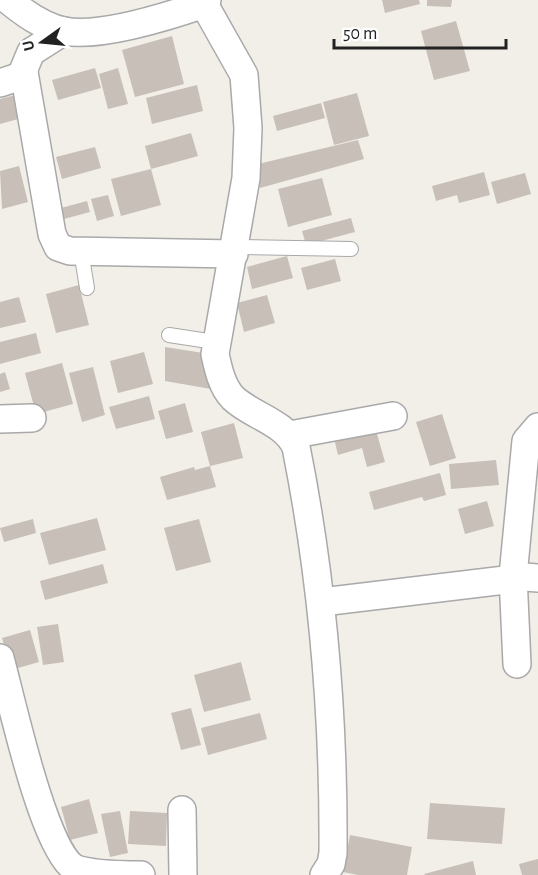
<svg xmlns="http://www.w3.org/2000/svg" width="538" height="875" viewBox="0 0 538 875" font-family="'Alegreya Sans',sans-serif">
	<style>
		.building { fill: #c7bfb8 }
		.lines { fill: none; stroke-linecap: round; stroke-linejoin: round }
		.lane-casing { stroke: #a9a9a9; stroke-width: 16 }
		.street-casing { stroke: #a9a9a9; stroke-width: 30 }
		.lane { stroke: #fff; stroke-width: 14 }
		.street { stroke: #fff; stroke-width: 27 }
	</style>
	<rect width="100%" height="100%" fill="#f2efe9"/>
	<g class="building">
		<path d="M382 0H419L420 4 385 13Z"/>
		<path d="M427 0H452L451 7 427 6Z"/>
		<path d="M456 21 470 71 434 80 421 31Z"/>
		<path d="M172 36 184 84 135 97 122 50Z"/>
		<path d="M95 68 101 88 58 100 52 80Z"/>
		<path d="M118 68 128 104 108 109 99 74Z"/>
		<path d="M197 85 203 111 152 124 146 98Z"/>
		<path d="M23 93 29 116 0 124V99Z"/>
		<path d="M357 93 369 136 334 145 323 102Z"/>
		<path d="M321 103 325 118 277 131 273 116Z"/>
		<path d="M191 133 198 156 151 169 145 146Z"/>
		<path d="M358 140 364 159 260 188 254 165Z"/>
		<path d="M95 147 101 168 62 179 56 157Z"/>
		<path d="M19 166 28 202 2 209 0 171Z"/>
		<path d="M151 169 161 205 121 216 111 179Z"/>
		<path d="M484 172 490 195 459 203 457 195 436 201 432 186Z"/>
		<path d="M525 173 531 194 497 204 491 182Z"/>
		<path d="M322 178 332 215 288 227 278 189Z"/>
		<path d="M108 195 114 216 97 221 91 199Z"/>
		<path d="M87 201 90 212 64 219 61 208Z"/>
		<path d="M351 218 355 232 306 245 302 231Z"/>
		<path d="M287 256 293 278 252 289 247 267Z"/>
		<path d="M335 259 341 281 307 290 301 268Z"/>
		<path d="M79 285 89 325 56 333 46 294Z"/>
		<path d="M267 295 275 323 244 332 237 303Z"/>
		<path d="M19 297 26 322 0 328V302Z"/>
		<path d="M36 333 41 353 0 364V342Z"/>
		<path d="M165 347 210 354 211 389 165 381Z"/>
		<path d="M144 352 153 384 118 393 110 361Z"/>
		<path d="M62 363 73 404 36 414 25 373Z"/>
		<path d="M93 367 105 415 82 422 69 373Z"/>
		<path d="M5 372 10 389 0 392V374Z"/>
		<path d="M149 396 155 419 116 429 109 407Z"/>
		<path d="M185 403 193 432 166 439 158 411Z"/>
		<path d="M442 414 456 458 430 466 416 422Z"/>
		<path d="M234 423 243 458 210 466 201 432Z"/>
		<path d="M375 427 385 462 367 467 362 448 338 455 334 438Z"/>
		<path d="M496 460 499 485 451 489 449 464Z"/>
		<path d="M210 466 216 487 167 500 160 477 194 467 195 470Z"/>
		<path d="M440 473 446 495 424 501 422 497 374 510 369 492Z"/>
		<path d="M487 501 494 526 465 534 458 509Z"/>
		<path d="M97 518 106 550 49 565 40 533Z"/>
		<path d="M33 519 36 533 4 542 0 528Z"/>
		<path d="M199 519 211 562 176 571 164 528Z"/>
		<path d="M103 564 108 583 45 600 40 581Z"/>
		<path d="M58 624 64 662 43 665 37 627Z"/>
		<path d="M30 630 39 662 11 670 2 638Z"/>
		<path d="M241 662 251 700 204 712 194 675Z"/>
		<path d="M191 708 201 745 181 750 171 713Z"/>
		<path d="M260 713 267 739 208 755 201 728Z"/>
		<path d="M89 799 98 833 70 840 61 807Z"/>
		<path d="M430 803 505 808 502 844 427 839Z"/>
		<path d="M120 811 128 853 110 857 101 814Z"/>
		<path d="M130 811 167 813 166 846 128 844Z"/>
		<path d="M350 835 412 847 407 875H358L343 872Z"/>
		<path d="M538 859V875H522L519 864Z"/>
		<path d="M473 861 476 875H425L424 874Z"/>
	</g>
	<g class="lines">
		<defs>
			<g id="lane">
				<path d="M235 247 351 249"/>
				<path d="M81 251 87 288"/>
				<path d="M169 335 215 342"/>
			</g>
			<g id="street">
				<path d="M8 0C24 13 43 27 64 31 100 38 169 16 204 4L207 0"/>
				<path d="M204 4 244 75 248 128 246 178 215 354C218 368 222 387 233 398 252 416 285 422 296 447 323 582 334 715 333 853L331 864 324 875"/>
				<path d="M24 72 52 234 58 247 70 251 234 254"/>
				<path d="M0 83 21 76 31 52 64 31"/>
				<path d="M0 419 32 418"/>
				<path d="M290 435 393 416"/>
				<path d="M322 602 505 580 513 576 526 441 538 427"/>
				<path d="M0 658C11 698 43 848 74 868 91 875 121 875 141 875"/>
				<path d="M517 664 513 576 538 578"/>
				<path d="M182 810 183 875"/>
			</g>
		</defs>
		<use href="#lane" class="lane-casing"/>
		<use href="#street" class="street-casing"/>
		<use href="#lane" class="lane"/>
		<use href="#street" class="street"/>
	</g>
	<g transform="translate(42 42) rotate(255)" stroke="#ffffff" stroke-width="4.5" paint-order="stroke">
	<path d="M0-4.5L10 22L0 15L-10 22Z" fill="#222222"/>
	<text y="-9" font-size="16" font-weight="bold" text-anchor="middle" fill="#222222">U</text>
	</g>
	<path d="M334 39v9h172v-9" fill="none" stroke="#222222" stroke-width="3"/>
	<text x="343" y="39" font-size="18" fill="#222222" stroke="#ffffff" stroke-width="4.5" paint-order="stroke">50 m</text>
</svg>
